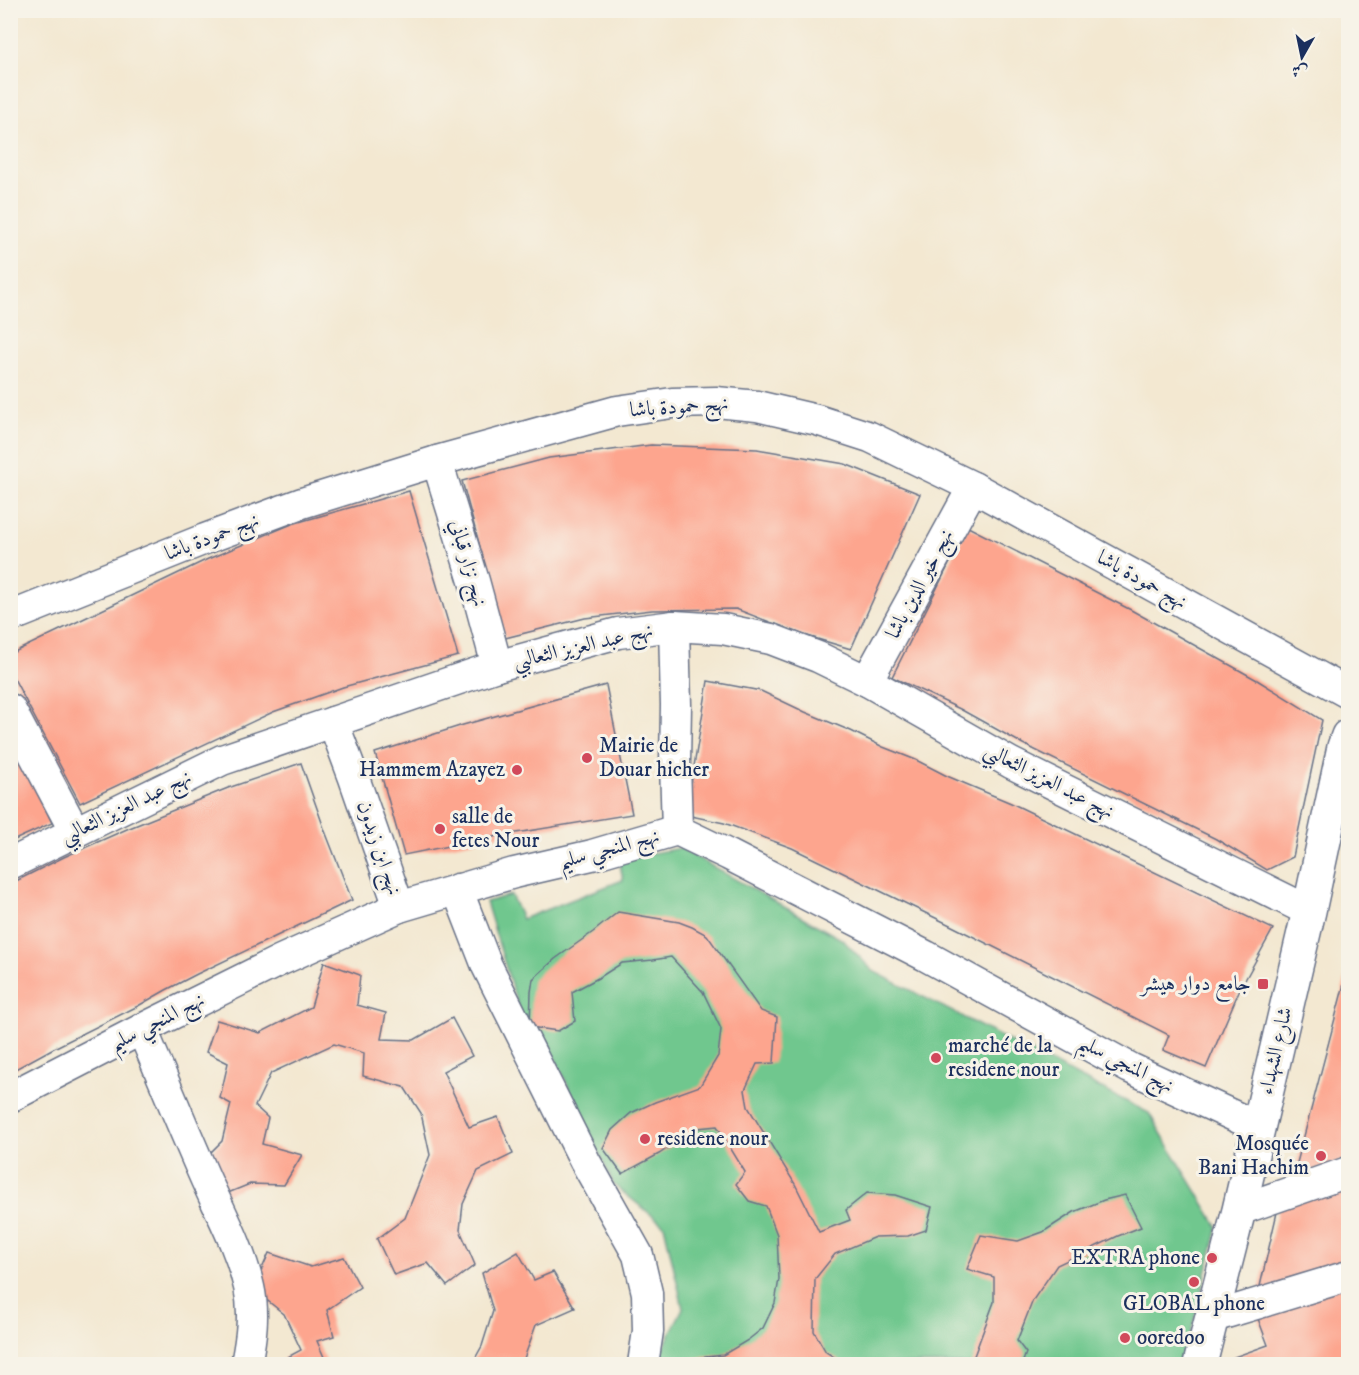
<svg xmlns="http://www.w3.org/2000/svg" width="1359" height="1375" viewBox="0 0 1359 1375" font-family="'IM FELL DW Pica',Amiri,serif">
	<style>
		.green { fill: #6fc78e; stroke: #457b76; stroke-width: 1.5 }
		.building { fill: #fda58e }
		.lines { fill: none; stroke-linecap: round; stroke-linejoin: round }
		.minor-casing { stroke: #677086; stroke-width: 33 }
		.tertiary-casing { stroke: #677086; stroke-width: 36 }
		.minor { stroke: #fff; stroke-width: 30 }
		.tertiary { stroke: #fff; stroke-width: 33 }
		.poi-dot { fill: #d1495b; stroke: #f7f3e8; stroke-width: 2 }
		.labels { text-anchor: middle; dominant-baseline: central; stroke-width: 6; stroke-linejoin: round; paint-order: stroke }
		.street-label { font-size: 21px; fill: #1b2f5e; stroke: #f7f3e8 }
		.poi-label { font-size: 21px; fill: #1b2f5e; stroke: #f7f3e8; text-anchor: start }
	</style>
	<rect width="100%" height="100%" fill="#f7f3e8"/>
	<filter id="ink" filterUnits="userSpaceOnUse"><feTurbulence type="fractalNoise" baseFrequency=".0167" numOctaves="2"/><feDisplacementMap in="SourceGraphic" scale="12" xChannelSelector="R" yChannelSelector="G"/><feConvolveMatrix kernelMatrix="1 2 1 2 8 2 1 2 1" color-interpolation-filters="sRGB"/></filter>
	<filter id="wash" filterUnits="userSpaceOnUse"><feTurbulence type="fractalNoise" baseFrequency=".008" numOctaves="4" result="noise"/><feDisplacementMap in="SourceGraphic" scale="24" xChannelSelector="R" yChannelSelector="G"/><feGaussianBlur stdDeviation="1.35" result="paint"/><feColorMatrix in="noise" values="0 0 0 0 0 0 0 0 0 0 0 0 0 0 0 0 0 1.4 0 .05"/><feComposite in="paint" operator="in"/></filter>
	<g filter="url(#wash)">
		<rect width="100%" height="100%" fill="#f3e8d1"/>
		<path class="green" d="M680 848 843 940 873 971 1149 1113 1218 1227 1183 1364H658V1358L683 1308 664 1225 614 1185 547 1041 524 1027 486 902 511 895 522 919 623 880 619 859Z"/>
		<g id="blocks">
			<g class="building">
				<path d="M651 445 757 449 845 464 920 494 851 649 801 634 736 609 652 610 585 618 505 638 462 481 549 458Z"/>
				<path d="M409 491 458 656 343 687 273 712 80 803 10 671V654L208 559 292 524Z"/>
				<path d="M968 527 1131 610 1257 680 1322 720 1293 857 1267 870 1216 839 1023 744 960 709 892 677Z"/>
				<path d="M708 681 761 691 805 712 851 731 883 747 916 760 947 776 1011 803 1273 929 1239 991 1206 1068 1163 1050 1169 1035 948 924 792 848 724 823 686 815Z"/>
				<path d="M606 685 632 814 498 836 404 855 375 753 463 725Z"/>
				<path d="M10 731 52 823 10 842Z"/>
				<path d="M301 763 325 831 352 900 197 974 166 990 138 1006 52 1049 10 1072V884L64 857 127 829 228 788Z"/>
				<path d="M618 912 679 922 692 927 707 935 761 1011 777 1017 774 1063 757 1064 745 1090 748 1107 795 1184 819 1232 850 1220 846 1210 867 1193 895 1195 932 1207 926 1230 908 1236 875 1237 835 1254 815 1279 814 1331 826 1352 845 1364H788L784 1361 779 1364H672V1363L688 1359 723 1355 748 1340 763 1328 775 1303 779 1279 777 1235 766 1206 749 1201 736 1184 745 1172 717 1126 698 1128 659 1154 622 1174 603 1148 612 1130 631 1113 655 1102 700 1086 718 1056 721 1029 703 992 671 957 653 960 622 963 600 977 572 992 575 1021 558 1031 530 1027 531 992 533 979 555 959 593 932Z"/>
				<path d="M324 962 360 975 357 1005 386 1013 381 1039 414 1040 452 1018 472 1056 443 1071 469 1127 498 1117 513 1154 478 1171 463 1204 460 1230 475 1265 447 1286 428 1263 394 1275 377 1239 405 1218 430 1155 421 1113 404 1087 363 1076 364 1053 334 1044 271 1073 255 1106 268 1118 262 1144 302 1155 284 1185 250 1184 218 1197 200 1163 222 1141 231 1104 220 1098 228 1063 206 1052 217 1020 260 1033 311 1007Z"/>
				<path d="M1348 969V1159L1293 1178Z"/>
				<path d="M1348 1181V1266L1258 1295 1278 1208Z"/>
				<path d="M1125 1195 1141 1227 1118 1236 1057 1265 1033 1300 1017 1341 1026 1353 1022 1364H971L994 1302V1277L967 1269 981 1235 1018 1241 1043 1232 1074 1212 1104 1200Z"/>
				<path d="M518 1252 534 1280 553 1272 575 1308 536 1325 522 1364H472L482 1346 493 1311 482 1273Z"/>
				<path d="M269 1253 311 1267 344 1257 360 1287 327 1310 334 1336 317 1341 327 1364H284L282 1360 301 1350 284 1314 253 1289Z"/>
				<path d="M1348 1283V1364H1232L1234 1357 1268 1345 1257 1316Z"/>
			</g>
		</g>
	</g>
	<g filter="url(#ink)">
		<use href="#blocks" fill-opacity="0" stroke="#677086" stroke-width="1.5"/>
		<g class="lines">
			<defs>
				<g id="minor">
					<path d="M437 461 474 581 497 666"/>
					<path d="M10 617 205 539 302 503 437 461 617 411 672 403 716 402 757 406 817 420 870 437 973 487 1348 693"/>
					<path d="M674 626 676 705 675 763 677 830"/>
					<path d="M867 681 973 487"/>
					<path d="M10 709 75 832"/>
					<path d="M333 722 354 778 399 907"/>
					<path d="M10 864 222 760 497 666 618 633 674 626 723 629 771 639 818 657 867 681 1011 763 1309 911"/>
					<path d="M457 889 487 966 585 1161 638 1255 647 1293 648 1331 643 1364"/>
					<path d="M142 1029C162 1077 182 1125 203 1173 219 1210 240 1247 249 1287 255 1313 251 1339 246 1364"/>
					<path d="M10 1097 142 1029 281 960 399 907 514 873 592 855 677 830 729 855 926 956 1130 1068 1258 1127"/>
					<path d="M1239 1210 1348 1172"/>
					<path d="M1213 1317 1348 1276"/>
				</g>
				<path id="tertiary" d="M1200 1364 1239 1210 1309 911 1344 747 1348 736"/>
			</defs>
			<use href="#minor" class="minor-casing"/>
			<use href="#tertiary" class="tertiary-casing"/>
			<use href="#minor" class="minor"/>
			<use href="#tertiary" class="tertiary"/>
		</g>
	</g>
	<g class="poi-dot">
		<circle cx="587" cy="758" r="6"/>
		<circle cx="517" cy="770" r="6"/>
		<circle cx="440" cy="829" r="6"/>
		<rect x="1257" y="978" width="12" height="12" rx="3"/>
		<circle cx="936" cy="1058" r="6"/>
		<circle cx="645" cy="1139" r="6"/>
		<circle cx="1321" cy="1156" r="6"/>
		<circle cx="1212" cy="1258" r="6"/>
		<circle cx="1194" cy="1282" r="6"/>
		<circle cx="1125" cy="1338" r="6"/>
	</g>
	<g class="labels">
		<g class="street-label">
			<text transform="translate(679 407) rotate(-4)">نهج حمودة باشا</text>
			<text transform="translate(212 537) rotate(-21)">نهج حمودة باشا</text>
			<text transform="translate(468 563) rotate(74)">نهج نزار قباني</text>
			<text transform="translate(1142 580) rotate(29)">نهج حمودة باشا</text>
			<text transform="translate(920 584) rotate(-62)">نهج خير الدين باشا</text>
			<text transform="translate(583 646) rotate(-13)">نهج عبد العزيز الثعالبي</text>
			<text transform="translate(1049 781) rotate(27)">نهج عبد العزيز الثعالبي</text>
			<text transform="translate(126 807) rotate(-26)">نهج عبد العزيز الثعالبي</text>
			<text transform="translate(379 848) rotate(71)">نهج ابن زيدون</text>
			<text transform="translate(609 849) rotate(-15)">نهج المنجي سليم</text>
			<text transform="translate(157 1022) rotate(-27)">نهج المنجي سليم</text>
			<text transform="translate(1276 1051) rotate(-77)">شارع الشهداء</text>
			<text transform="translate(1126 1064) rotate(27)">نهج المنجي سليم</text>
		</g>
		<g class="poi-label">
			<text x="599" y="746">Mairie de<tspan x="599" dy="24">Douar hicher</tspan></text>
			<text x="505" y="770" text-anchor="end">Hammem Azayez</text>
			<text x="452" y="817">salle de<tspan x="452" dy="24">fetes Nour</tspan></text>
			<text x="1251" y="984" text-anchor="end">جامع دوار هيشر</text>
			<text x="948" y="1046">marché de la<tspan x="948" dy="24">residene nour</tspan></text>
			<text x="657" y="1139">residene nour</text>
			<text x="1309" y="1144" text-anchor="end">Mosquée<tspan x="1309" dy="24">Bani Hachim</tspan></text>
			<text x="1200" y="1258" text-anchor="end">EXTRA phone</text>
			<text x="1194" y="1304" text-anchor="middle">GLOBAL phone</text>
			<text x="1137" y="1338">ooredoo</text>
		</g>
	</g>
	<rect width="1359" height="1375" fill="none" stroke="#f7f3e8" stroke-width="36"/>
	<g transform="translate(1302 57) rotate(189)" stroke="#f7f3e8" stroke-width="4.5" paint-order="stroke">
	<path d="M0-4.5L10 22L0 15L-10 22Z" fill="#1b2f5e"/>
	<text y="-9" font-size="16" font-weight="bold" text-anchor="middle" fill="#1b2f5e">ش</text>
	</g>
</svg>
